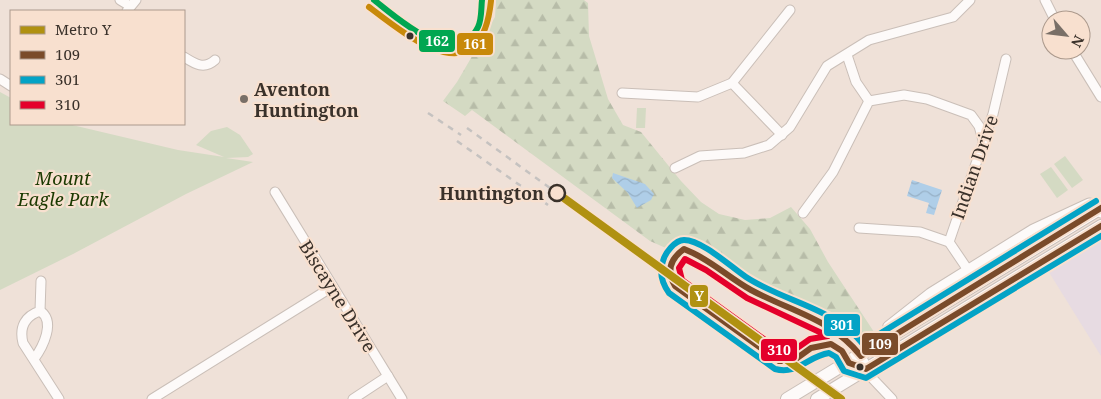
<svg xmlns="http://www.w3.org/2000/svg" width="1101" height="399" viewBox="0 0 1101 399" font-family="'Noto Serif',serif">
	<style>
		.commercial { fill: #e7dbe2 }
		.green { fill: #d4dac3 }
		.forest { fill: url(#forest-firs) }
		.water { fill: url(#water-waves) }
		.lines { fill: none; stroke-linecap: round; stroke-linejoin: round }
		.street-casing { stroke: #cabfb8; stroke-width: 11 }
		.secondary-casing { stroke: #cabfb8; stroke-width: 14 }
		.street { stroke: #fdfaf9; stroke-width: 9 }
		.secondary { stroke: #fdfaf9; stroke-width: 12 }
		.rail { stroke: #c5c2c0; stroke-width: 2.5; stroke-dasharray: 6 6; stroke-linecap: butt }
		.bus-1-casing { stroke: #f8e0cf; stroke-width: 10 }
		.bus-2-casing { stroke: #f8e0cf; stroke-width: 10 }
		.bus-3-casing { stroke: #f8e0cf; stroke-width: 10 }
		.bus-4-casing { stroke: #f8e0cf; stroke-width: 10 }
		.bus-5-casing { stroke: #f8e0cf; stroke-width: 10 }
		.bus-1 { stroke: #7a4b2a; stroke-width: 6 }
		.bus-2 { stroke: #03a3c6; stroke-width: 6 }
		.bus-3 { stroke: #e4002b; stroke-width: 6 }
		.bus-4 { stroke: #00a651; stroke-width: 6 }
		.bus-5 { stroke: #c8890a; stroke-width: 6 }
		.metro-1-casing { stroke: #f8e0cf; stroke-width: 11 }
		.metro-1 { stroke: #b09111; stroke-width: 8 }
		.bus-dot { fill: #3a312a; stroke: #f8e0cf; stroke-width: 2 }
		.poi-dot { fill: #796f67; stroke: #f8e0cf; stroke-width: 2 }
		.stop-dot { fill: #f8e0cf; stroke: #3a312a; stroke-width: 2.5 }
		.labels { text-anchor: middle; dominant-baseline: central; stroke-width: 4.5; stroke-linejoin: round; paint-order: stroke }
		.poi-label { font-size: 18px; font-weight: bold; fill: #3a312a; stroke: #f8e0cf; text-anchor: start }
		.street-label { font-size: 18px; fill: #3a312a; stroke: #f8e0cf }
		.park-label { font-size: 18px; font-style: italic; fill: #1b3901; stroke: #f8e0cf }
		.stop-label { font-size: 18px; font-weight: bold; fill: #3a312a; stroke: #f8e0cf; text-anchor: end }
		.line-badge { stroke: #f8e0cf; stroke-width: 2 }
		.badge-label { font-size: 14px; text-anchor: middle; font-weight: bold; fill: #fff }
	</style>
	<defs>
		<pattern id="forest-firs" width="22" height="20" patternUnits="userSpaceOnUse" patternTransform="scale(1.25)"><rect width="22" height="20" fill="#d4dac3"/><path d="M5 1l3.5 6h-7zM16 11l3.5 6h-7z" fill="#b7bca8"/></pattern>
		<pattern id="water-waves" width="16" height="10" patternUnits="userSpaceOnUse" patternTransform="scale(1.25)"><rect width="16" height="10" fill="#afcee8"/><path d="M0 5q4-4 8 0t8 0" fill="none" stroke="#97b1c7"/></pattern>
	</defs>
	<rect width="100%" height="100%" fill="#efe1d8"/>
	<path class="commercial" d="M1101 236V356L1047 269Z"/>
	<g class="green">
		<path d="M0 92 11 98V124H68L178 150 224 157 196 145 211 131 227 127 240 135 253 154 248 157 226 158 253 162 186 194 73 254 0 290Z"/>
		<path d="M637 108H646L645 128H636Z"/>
		<path d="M1065 156 1083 180 1072 188 1054 164Z"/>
		<path d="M1051 167 1068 190 1057 198 1040 174Z"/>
	</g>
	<path class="forest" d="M496 0H584L588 3 589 36 608 99 623 125 641 132 681 181 701 202 719 214 745 220 770 218 791 207 810 229 828 262 876 335 869 339 807 306 753 283 687 239 668 249 650 241 472 110 465 116 443 101 457 82 495 17Z"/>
	<g class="water">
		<path d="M613 173 645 184 654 194 651 200 637 208 628 193 612 178Z"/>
		<path d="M912 180 942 190 934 215 926 213 929 203 907 196Z"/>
	</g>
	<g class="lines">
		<defs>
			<g id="street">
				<path d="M120 0 130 6"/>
				<path d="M1045 0 1055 20"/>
				<path d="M127 11 136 0"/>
				<path d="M1072 50 1101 97"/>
				<path d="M847 55 856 82 869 101"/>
				<path d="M184 57C195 64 204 70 215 60"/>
				<path d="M0 79 11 86"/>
				<path d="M732 83 782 135"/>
				<path d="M622 93 698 97 732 83 790 10"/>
				<path d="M675 168 700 156 744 153 769 145 790 127 827 66 869 40 953 17 970 0"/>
				<path d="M275 192 402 399"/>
				<path d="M803 213 833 172 869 101 904 95 927 99 971 115 979 126 983 140"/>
				<path d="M859 228 920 232 949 242"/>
				<path d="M968 270 949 242 993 114 1006 59"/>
				<path d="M41 281 40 311C25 316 19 327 23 343L59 399"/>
				<path d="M894 336 888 326 930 293 1033 229 1089 203 1095 204 1101 213"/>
				<path d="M861 356 872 378 892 399"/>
				<path d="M34 359C43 347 56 321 40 311"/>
				<path d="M152 399 332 287"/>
				<path d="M353 399 388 376"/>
			</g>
			<g id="secondary">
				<path d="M787 399 1101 208"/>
				<path d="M817 399 1101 226"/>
			</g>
		</defs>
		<use href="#street" class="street-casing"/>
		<use href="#secondary" class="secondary-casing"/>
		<use href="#street" class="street"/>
		<use href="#secondary" class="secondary"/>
		<g class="rail">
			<path d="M428 113 461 135"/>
			<path d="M467 128 557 193"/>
			<path d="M457 141 548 205"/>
		</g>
		<defs>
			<path id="bus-1" d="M1101 208 861 356C830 318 792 312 751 290 731 279 714 263 693 253L684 249C670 259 666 271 675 286L779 361H793L811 348 831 344 842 351 849 363 866 369 1101 226"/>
			<path id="bus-2" d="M1096 201 863 344C833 307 784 302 746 277 731 267 702 240 684 240 675 240 665 253 663 261 659 272 662 283 669 293L775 369C798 375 808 356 829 353L836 357 844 371 866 378 1101 236"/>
			<path id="bus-3" d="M685 259 706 270 747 298 828 336 810 339 790 353H783L682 280 679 268Z"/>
			<path id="bus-4" d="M374 0C397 18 456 72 478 27 482 19 481 8 482 0"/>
			<path id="bus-5" d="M369 7C412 40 481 95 491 1"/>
		</defs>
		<use href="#bus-1" class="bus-1-casing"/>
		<use href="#bus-2" class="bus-2-casing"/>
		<use href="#bus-3" class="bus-3-casing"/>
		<use href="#bus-4" class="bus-4-casing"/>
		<use href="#bus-5" class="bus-5-casing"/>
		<use href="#bus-1" class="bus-1"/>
		<use href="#bus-2" class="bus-2"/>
		<use href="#bus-3" class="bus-3"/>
		<use href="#bus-4" class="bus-4"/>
		<use href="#bus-5" class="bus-5"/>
		<defs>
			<path id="metro-1" d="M557 193 841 399"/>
		</defs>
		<use href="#metro-1" class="metro-1-casing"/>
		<use href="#metro-1" class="metro-1"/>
	</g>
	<g class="bus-dot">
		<circle cx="410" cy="36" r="4.5"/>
		<circle cx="860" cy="367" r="4.5"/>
	</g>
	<circle class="poi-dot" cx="244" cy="99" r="5"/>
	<circle class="stop-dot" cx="557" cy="193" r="8"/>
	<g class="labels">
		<g class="poi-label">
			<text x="254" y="89">Aventon<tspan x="254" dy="21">Huntington</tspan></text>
		</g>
		<g class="street-label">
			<text transform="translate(974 167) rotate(-71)">Indian Drive</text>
			<text transform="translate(338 296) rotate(58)">Biscayne Drive</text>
		</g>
		<g class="park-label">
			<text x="63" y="178">Mount<tspan x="63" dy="21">Eagle Park</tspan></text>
		</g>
		<g class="stop-label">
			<text x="544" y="193">Huntington</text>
		</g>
	</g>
	<g class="line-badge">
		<rect x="418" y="29" width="38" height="24" rx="5" fill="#00a651"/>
		<rect x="456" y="32" width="38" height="24" rx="5" fill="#c8890a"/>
		<rect x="689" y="284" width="20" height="24" rx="5" fill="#b09111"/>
		<rect x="823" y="313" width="38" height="24" rx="5" fill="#03a3c6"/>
		<rect x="861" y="332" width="38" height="24" rx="5" fill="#7a4b2a"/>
		<rect x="760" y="338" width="38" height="24" rx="5" fill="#e4002b"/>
	</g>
	<g class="badge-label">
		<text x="437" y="46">162</text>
		<text x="475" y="49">161</text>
		<text x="699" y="301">Y</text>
		<text x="842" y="330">301</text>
		<text x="880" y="349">109</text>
		<text x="779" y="355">310</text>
	</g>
	<rect x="10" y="10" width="175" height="115" fill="#f8e0cf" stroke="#ac9a8d"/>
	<rect x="20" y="26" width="25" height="8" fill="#b09111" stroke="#ac9a8d"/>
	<text x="55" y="35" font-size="15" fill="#3a312a">Metro Y</text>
	<rect x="20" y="51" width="25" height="8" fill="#7a4b2a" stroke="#ac9a8d"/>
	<text x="55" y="60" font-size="15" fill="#3a312a">109</text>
	<rect x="20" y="76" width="25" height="8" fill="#03a3c6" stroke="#ac9a8d"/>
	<text x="55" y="85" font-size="15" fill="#3a312a">301</text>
	<rect x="20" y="101" width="25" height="8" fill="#e4002b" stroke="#ac9a8d"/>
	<text x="55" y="110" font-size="15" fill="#3a312a">310</text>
	<g transform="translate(1066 35) rotate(118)"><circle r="24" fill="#f8e0cf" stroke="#ac9a8d"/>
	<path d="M0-4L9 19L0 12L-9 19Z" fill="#796f67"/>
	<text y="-8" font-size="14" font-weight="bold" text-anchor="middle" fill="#3a312a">N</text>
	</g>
</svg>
